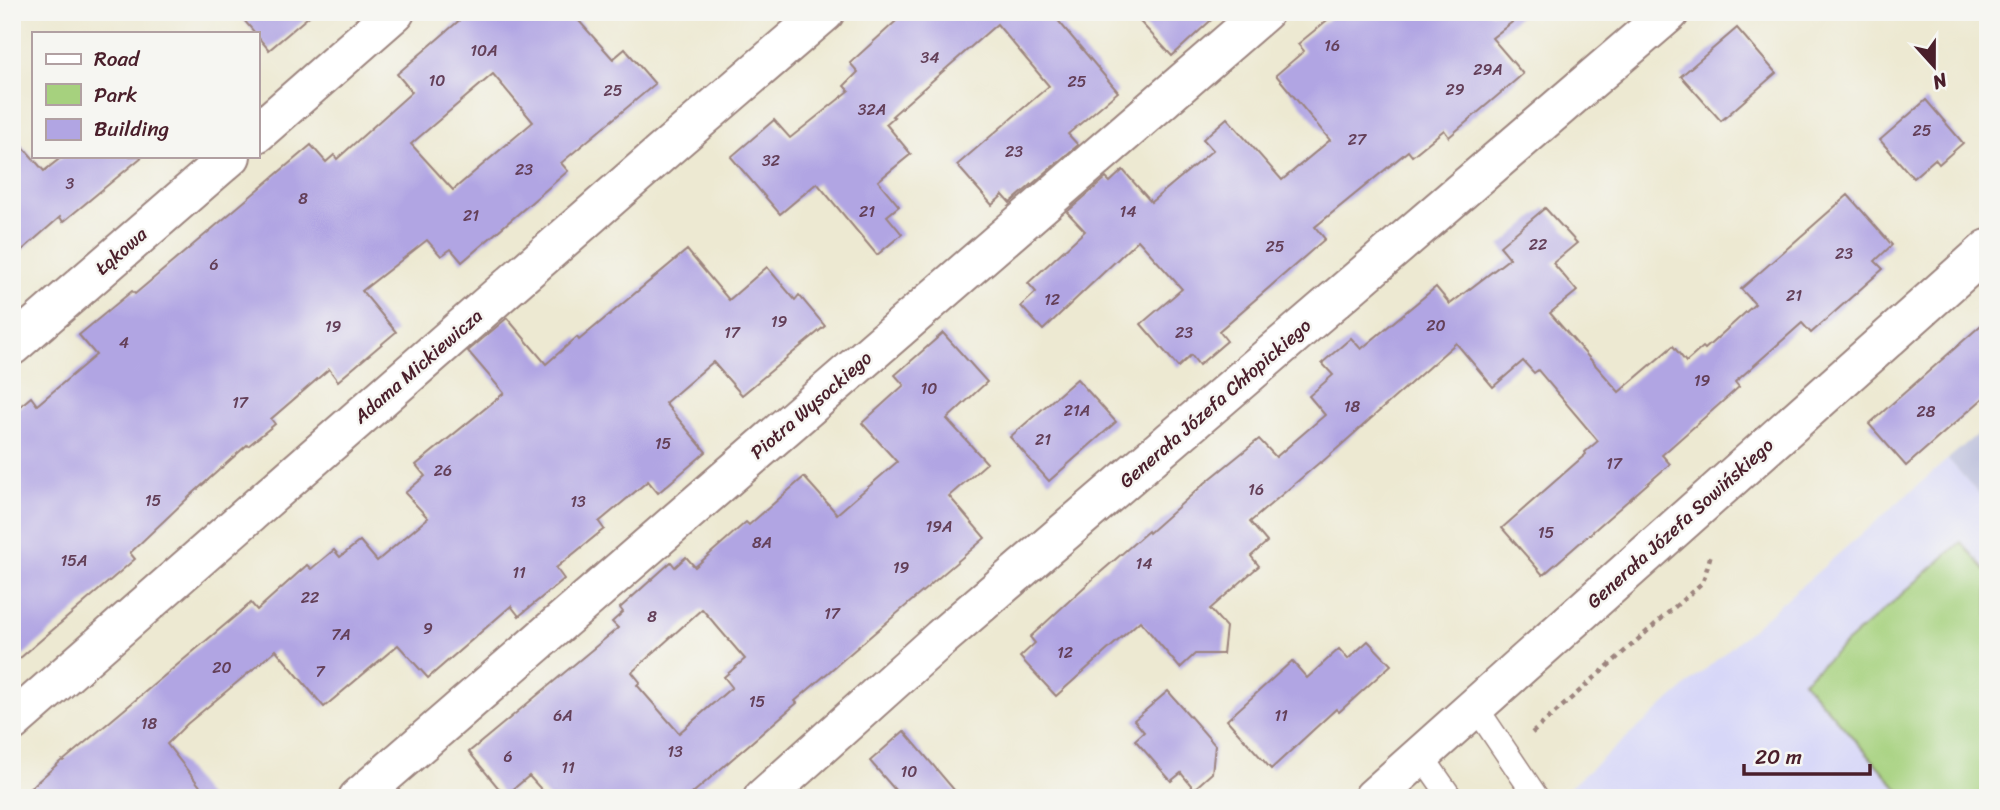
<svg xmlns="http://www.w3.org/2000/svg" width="2000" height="810" viewBox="0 0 2000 810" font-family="Sriracha,sans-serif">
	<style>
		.built { fill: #d7d7f8 }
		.industrial { fill: #bfc2dd }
		.green { fill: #a6d17e; stroke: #787854; stroke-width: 2 }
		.building { fill: #b1a5e3; fill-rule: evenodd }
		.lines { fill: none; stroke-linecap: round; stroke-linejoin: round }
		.service-casing { stroke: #9c847e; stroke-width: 26 }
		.minor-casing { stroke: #9c847e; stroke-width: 42 }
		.path { stroke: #9c847e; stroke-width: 4.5; stroke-dasharray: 5 5; stroke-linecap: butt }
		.service { stroke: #fff; stroke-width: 23 }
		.minor { stroke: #fff; stroke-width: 38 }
		.labels { text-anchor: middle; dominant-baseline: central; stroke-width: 5; stroke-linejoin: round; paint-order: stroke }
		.number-label { font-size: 16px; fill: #644059 }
		.street-label { font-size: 19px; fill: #4a1f2b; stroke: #f6f6f2 }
	</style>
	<rect width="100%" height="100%" fill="#f6f6f2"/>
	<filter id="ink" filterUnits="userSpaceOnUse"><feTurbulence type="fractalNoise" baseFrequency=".0143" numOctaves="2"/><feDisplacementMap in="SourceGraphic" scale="14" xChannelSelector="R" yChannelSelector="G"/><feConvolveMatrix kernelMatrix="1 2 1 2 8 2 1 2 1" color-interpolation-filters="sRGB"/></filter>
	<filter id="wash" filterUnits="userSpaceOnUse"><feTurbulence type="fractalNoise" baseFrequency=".00686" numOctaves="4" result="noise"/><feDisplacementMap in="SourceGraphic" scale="28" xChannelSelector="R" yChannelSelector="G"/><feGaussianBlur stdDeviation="1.57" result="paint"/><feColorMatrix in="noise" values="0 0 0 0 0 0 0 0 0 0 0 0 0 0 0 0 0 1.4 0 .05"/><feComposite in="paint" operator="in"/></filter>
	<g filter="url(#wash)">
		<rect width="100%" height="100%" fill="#ede9d2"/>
		<path class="built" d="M1948 459 1988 504V798H1557Z"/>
		<path class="industrial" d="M1988 425V504L1948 459Z"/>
		<path class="green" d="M1961 542 1988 573V798H1906L1803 681Z"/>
		<g id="blocks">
			<g class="building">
				<path d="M237 12H314L269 50 257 36V33H255Z"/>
				<path d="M469 12H571L613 59 625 49 655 84 561 163 568 171 462 262 451 249 441 256 427 240 362 291 396 332 338 381 329 369 271 419 275 424 248 446 247 445 189 497 130 553 135 559 12 665V413L31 397 37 405 96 355 79 335 132 291 135 294 311 145 326 162 334 155 337 159 412 92 397 74ZM493 74 533 122 453 190 411 144Z"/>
				<path d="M906 12H1051L1118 92 1068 134 1078 145 1010 203 1003 195 992 205 957 165 1049 86 997 24 892 116 894 117 886 124 911 154 878 181 899 206 887 216 902 234 877 255 817 183 780 214 731 157 774 120 790 138 849 91 844 86 858 72 850 63Z"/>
				<path d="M1131 12H1220L1172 56Z"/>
				<path d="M1337 12H1525L1492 38 1523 74 1449 137 1444 130 1412 156 1408 151 1315 227 1325 239 1219 331 1227 341 1199 365 1191 355 1178 367 1141 324 1182 289 1138 240 1043 330 1021 306 1036 292 1028 283 1085 231 1067 212 1106 178 1110 182 1123 170 1151 202 1213 150 1203 139 1227 118 1282 180 1330 140 1276 75 1304 51 1298 44Z"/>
				<path d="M1737 28 1776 73 1721 121 1681 76Z"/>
				<path d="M1926 100 1963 143 1939 164 1935 159 1913 178 1880 140Z"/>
				<path d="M12 134 44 171 63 156H143L63 222 60 217 12 259Z"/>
				<path d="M1848 195 1892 245 1875 261 1883 269 1811 333 1802 323 1741 377 1735 382 1739 387 1662 455 1670 464 1543 575 1502 528 1586 454 1585 452 1598 441 1538 370 1534 373 1523 361 1493 387 1456 343 1321 463 1320 462 1250 522 1267 542 1251 556 1259 566 1210 609 1226 627 1223 654H1195L1180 668 1140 621 1056 696 1020 657 1035 643 1030 637 1094 578 1148 531 1149 533 1205 483 1259 439 1276 457 1325 415 1309 396 1333 375 1322 363 1351 338 1361 349 1436 287 1450 304 1510 258 1500 246 1545 208 1577 243 1553 263 1577 291 1550 313 1619 392 1673 346 1686 362 1703 347 1705 349 1755 304 1741 289Z"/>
				<path d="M687 250 729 300 767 267 795 300 799 295 825 326 742 395 713 362 665 403 706 452 658 493 648 481 599 522 604 529 556 568 564 579 519 616 511 606 428 678 398 645 324 707 276 650 187 724 167 744 209 798H19L62 760 63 761 251 603 257 610 307 565 311 569 334 550 340 557 360 541 377 561 428 518 405 493 425 476 416 465 504 393 468 351 507 318 546 364 577 337 579 340Z"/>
				<path d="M1988 319V394L1906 466 1869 424Z"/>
				<path d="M943 333 987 382 947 419 987 463 949 496 985 538 795 701 797 703 687 798H549L529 776 505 796 469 752 618 628 612 622 623 612 620 608 671 562 675 567 686 557 695 567 746 522 749 525 804 477 837 514 897 462 862 423 904 385 895 375ZM702 609 745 659 724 677 732 687 679 733 637 685 640 682 632 672Z"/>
				<path d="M1077 379 1116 422 1049 481 1010 437Z"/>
				<path d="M1368 641 1391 665 1339 712 1336 709 1271 769 1227 720 1292 661 1307 678 1339 649 1348 659Z"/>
				<path d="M1168 691 1215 745 1212 773 1194 789 1181 773 1171 781 1135 740 1144 732 1134 720Z"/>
				<path d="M904 731 961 798H902L870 761Z"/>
			</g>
		</g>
	</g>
	<g filter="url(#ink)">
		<use href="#blocks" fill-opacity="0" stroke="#9c847e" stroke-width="2"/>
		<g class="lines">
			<defs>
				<g id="service">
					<path d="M1475 706 1537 798"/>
					<path d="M1421 755 1451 798"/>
				</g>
				<g id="minor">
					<path d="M257 133 395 12"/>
					<path d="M12 346 231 156"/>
					<path d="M12 722 659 155 825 12"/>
					<path d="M358 798 1264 12"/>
					<path d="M763 798 941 638 1670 12"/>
					<path d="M1373 798 1988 249"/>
				</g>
			</defs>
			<use href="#service" class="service-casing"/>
			<use href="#minor" class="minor-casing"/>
			<path class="path" d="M1532 733 1703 582 1711 554"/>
			<use href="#service" class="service"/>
			<use href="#minor" class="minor"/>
		</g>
	</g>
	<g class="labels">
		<g class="number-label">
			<text x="1332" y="45">16</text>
			<text x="484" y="50">10A</text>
			<text x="930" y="57">34</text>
			<text x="1488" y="69">29A</text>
			<text x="437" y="80">10</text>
			<text x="1077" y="81">25</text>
			<text x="1455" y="89">29</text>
			<text x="613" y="90">25</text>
			<text x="872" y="109">32A</text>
			<text x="1922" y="130">25</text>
			<text x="1357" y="139">27</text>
			<text x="1014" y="151">23</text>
			<text x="771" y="160">32</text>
			<text x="524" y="169">23</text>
			<text x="70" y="183">3</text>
			<text x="303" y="198">8</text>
			<text x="867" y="211">21</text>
			<text x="1128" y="211">14</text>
			<text x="471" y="215">21</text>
			<text x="1538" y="244">22</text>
			<text x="1275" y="246">25</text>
			<text x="1844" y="253">23</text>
			<text x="214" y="264">6</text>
			<text x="1794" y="295">21</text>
			<text x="1052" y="299">12</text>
			<text x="779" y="321">19</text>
			<text x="1436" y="325">20</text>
			<text x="333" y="326">19</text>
			<text x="732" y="332">17</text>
			<text x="1184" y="332">23</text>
			<text x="124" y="342">4</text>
			<text x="1702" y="380">19</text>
			<text x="929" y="388">10</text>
			<text x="240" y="402">17</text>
			<text x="1352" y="406">18</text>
			<text x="1077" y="410">21A</text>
			<text x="1926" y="411">28</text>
			<text x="1043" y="439">21</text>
			<text x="663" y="443">15</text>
			<text x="1614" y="463">17</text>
			<text x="443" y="470">26</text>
			<text x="1256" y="489">16</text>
			<text x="153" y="500">15</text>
			<text x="578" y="501">13</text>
			<text x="939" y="526">19A</text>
			<text x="1546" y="532">15</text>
			<text x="762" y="542">8A</text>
			<text x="74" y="560">15A</text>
			<text x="1144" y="563">14</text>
			<text x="901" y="567">19</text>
			<text x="519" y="572">11</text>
			<text x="310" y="597">22</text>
			<text x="832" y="613">17</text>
			<text x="652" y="616">8</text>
			<text x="428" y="628">9</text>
			<text x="341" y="634">7A</text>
			<text x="1065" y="652">12</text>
			<text x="222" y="667">20</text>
			<text x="320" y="671">7</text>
			<text x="757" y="701">15</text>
			<text x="563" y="715">6A</text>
			<text x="1281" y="715">11</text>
			<text x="149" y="723">18</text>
			<text x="675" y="751">13</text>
			<text x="508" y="756">6</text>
			<text x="568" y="767">11</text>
			<text x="909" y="771">10</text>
		</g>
		<g class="street-label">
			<text transform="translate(121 251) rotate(-41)">Łąkowa</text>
			<text transform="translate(418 366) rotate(-41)">Adama Mickiewicza</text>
			<text transform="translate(1215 403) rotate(-41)">Generała Józefa Chłopickiego</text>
			<text transform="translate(811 405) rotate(-41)">Piotra Wysockiego</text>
			<text transform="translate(1680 523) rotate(-42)">Generała Józefa Sowińskiego</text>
		</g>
	</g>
	<rect width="2000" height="810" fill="none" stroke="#f6f6f2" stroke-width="42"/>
	<rect x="32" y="32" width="228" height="126" fill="#f6f6f2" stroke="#b1a0a2" stroke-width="2"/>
	<rect x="46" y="54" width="35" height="10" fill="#ffffff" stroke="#b1a0a2" stroke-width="2"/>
	<text x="94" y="66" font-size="21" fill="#4a1f2b">Road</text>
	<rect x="46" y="84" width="35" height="21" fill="#a6d17e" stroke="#b1a0a2" stroke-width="2"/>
	<text x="94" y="102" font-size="21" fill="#4a1f2b">Park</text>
	<rect x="46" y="119" width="35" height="21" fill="#b1a5e3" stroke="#b1a0a2" stroke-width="2"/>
	<text x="94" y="136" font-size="21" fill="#4a1f2b">Building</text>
	<g transform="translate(1934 66) rotate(159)" stroke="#f6f6f2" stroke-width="5" paint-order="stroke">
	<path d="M0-5L12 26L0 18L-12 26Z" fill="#4a1f2b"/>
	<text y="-10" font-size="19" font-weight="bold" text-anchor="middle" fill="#4a1f2b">N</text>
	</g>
	<path d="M1744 764v10h126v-10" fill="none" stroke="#4a1f2b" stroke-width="3.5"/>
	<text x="1755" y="764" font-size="21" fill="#4a1f2b" stroke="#f6f6f2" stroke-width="5" paint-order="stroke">20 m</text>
</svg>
